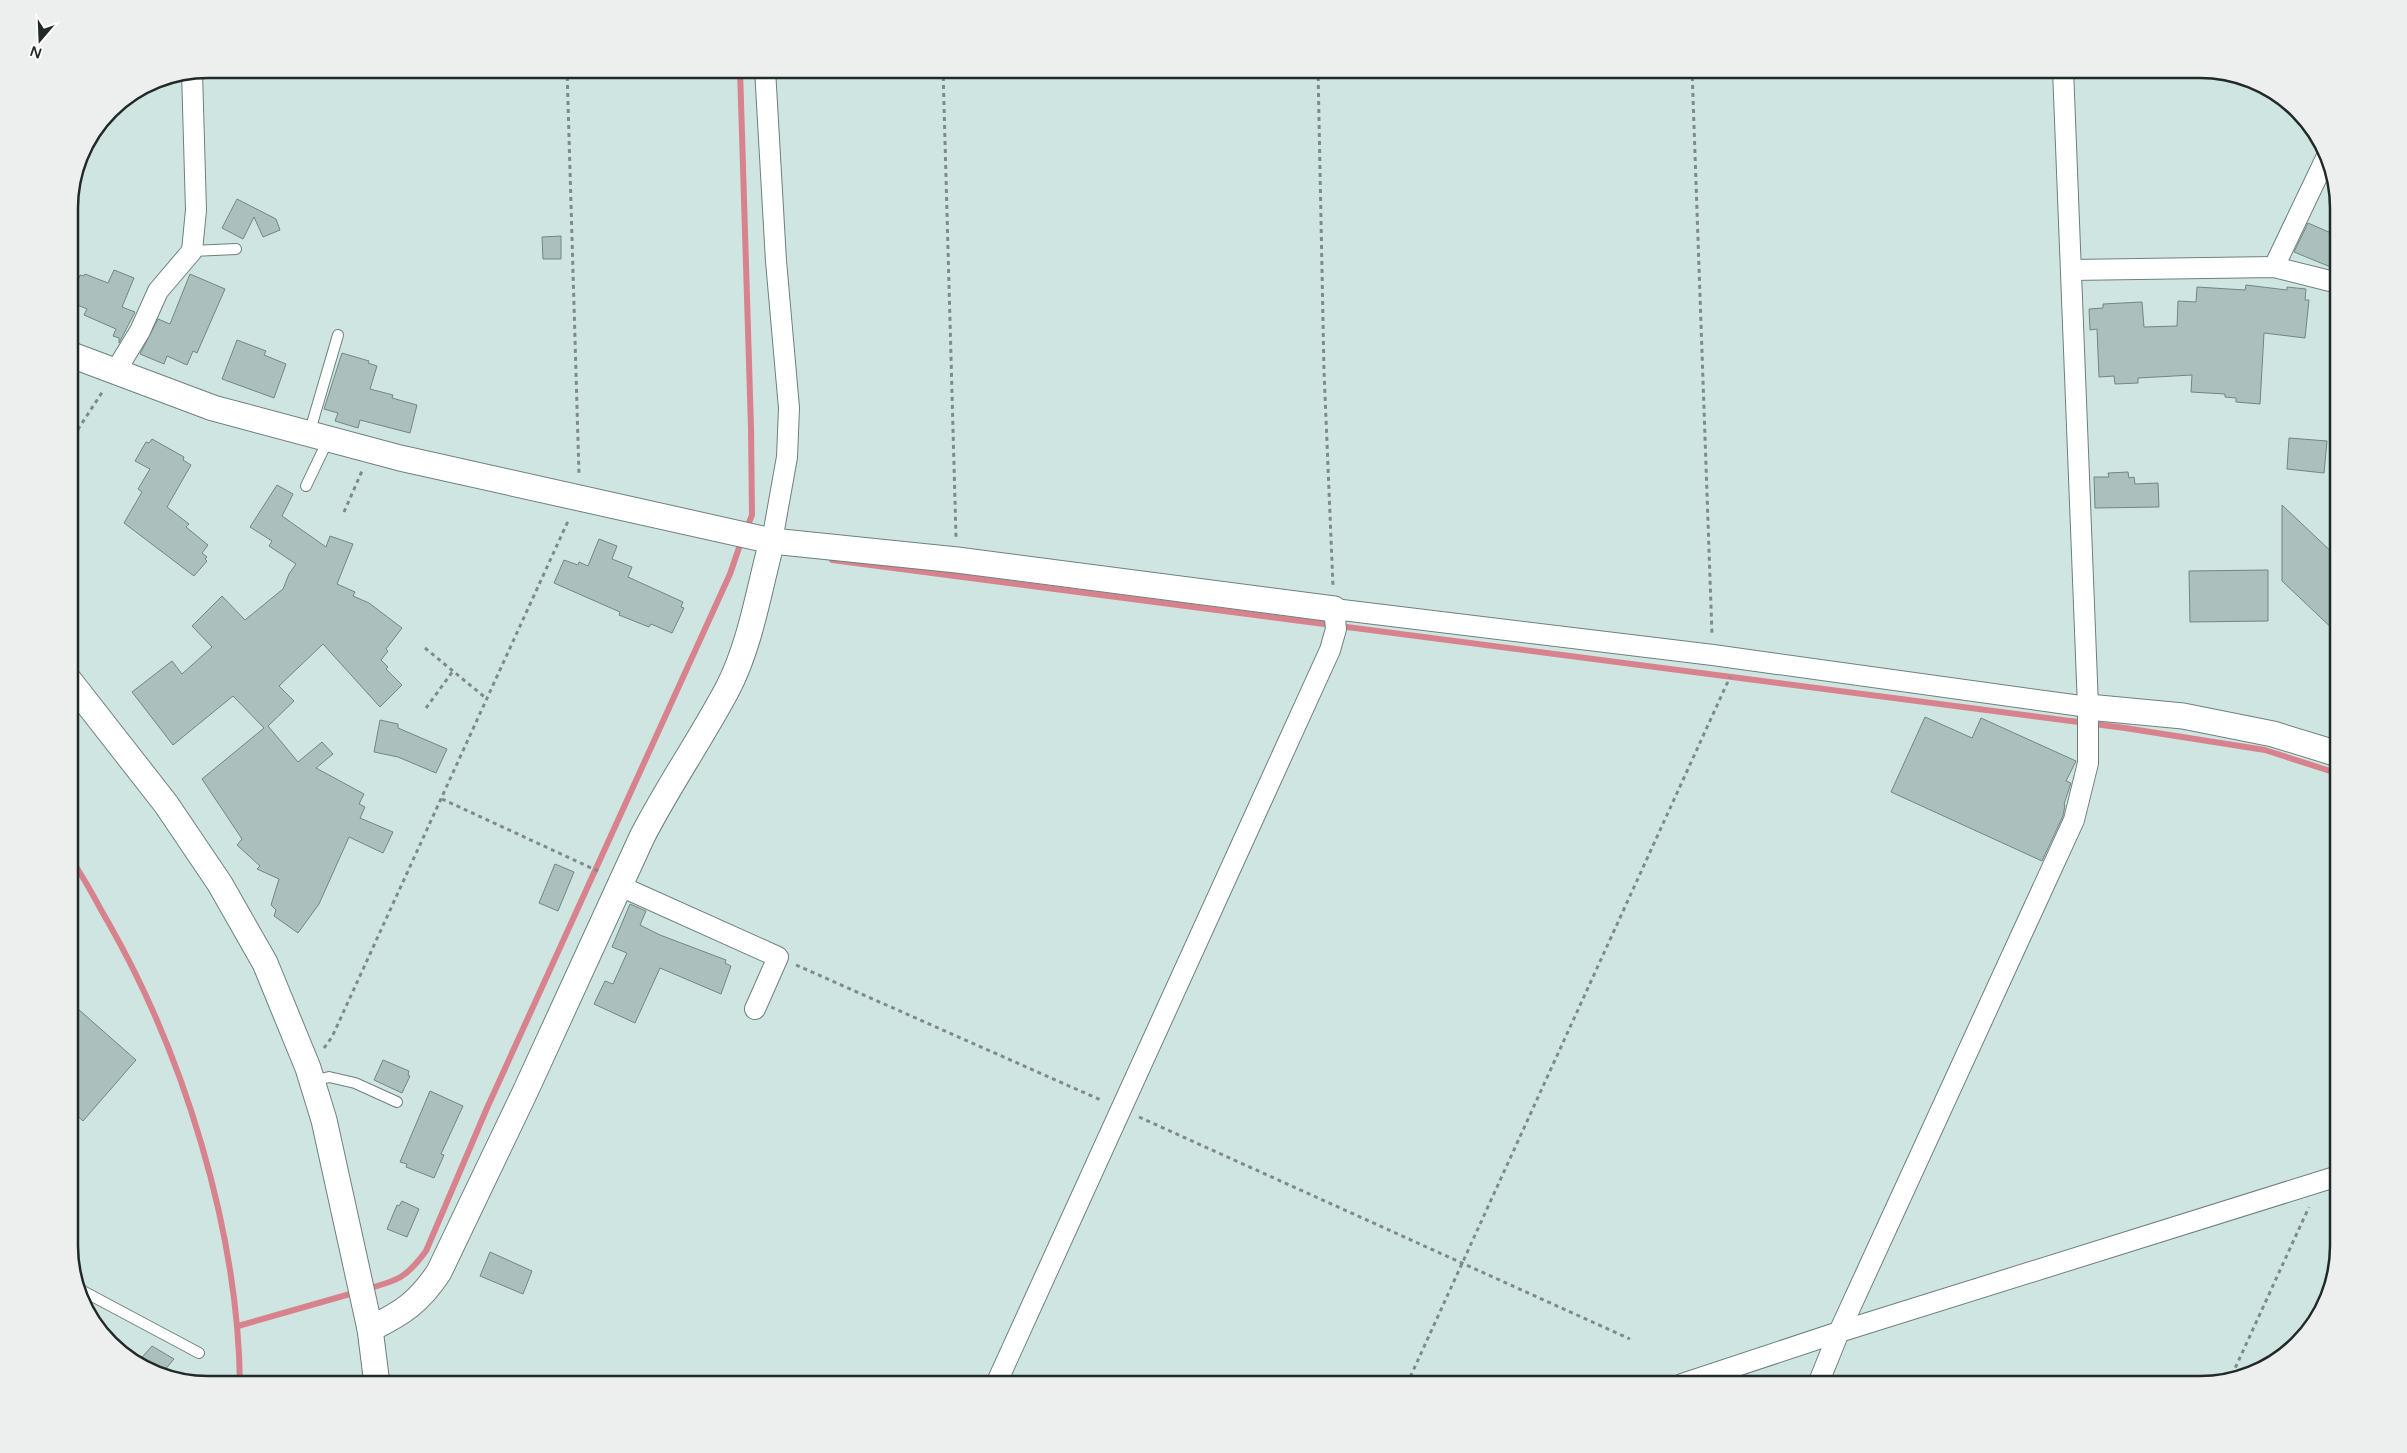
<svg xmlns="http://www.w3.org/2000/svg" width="2407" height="1453" viewBox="0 0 2407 1453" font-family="'Varela Round',sans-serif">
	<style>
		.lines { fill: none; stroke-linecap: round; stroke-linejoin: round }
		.stream { stroke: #d8828d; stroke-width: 6 }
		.building { fill: #abc0bc; stroke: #728682 }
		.service-casing { stroke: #6d817d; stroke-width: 12 }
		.minor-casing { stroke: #6d817d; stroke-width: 22 }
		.tertiary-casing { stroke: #6d817d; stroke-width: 27 }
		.path { stroke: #7d8c8a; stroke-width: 3; stroke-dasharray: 4 4; stroke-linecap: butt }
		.service { stroke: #fff; stroke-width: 10 }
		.minor { stroke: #fff; stroke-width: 20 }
		.tertiary { stroke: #fff; stroke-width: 25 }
		.rim { fill: none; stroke: #222a29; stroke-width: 2.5 }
	</style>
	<rect width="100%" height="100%" fill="#cfe5e1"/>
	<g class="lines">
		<g class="stream">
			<path d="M740 69 751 428 752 515 746 530"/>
			<path d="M832 560 2125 728 2265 750 2330 771 2338 767"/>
			<path d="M69 857C84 876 95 900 108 922 184 1055 238 1230 240 1384"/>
			<path d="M367 1289C399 1280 406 1278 426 1251L487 1108 730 574 742 539"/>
			<path d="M238 1326 357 1292"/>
		</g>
	</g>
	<g class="building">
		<path d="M237 199 276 219 280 230 263 237 254 217 243 239 222 228Z"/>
		<path d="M2308 223 2338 236V270L2294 252Z"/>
		<path d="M561 236V259H543L542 237Z"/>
		<path d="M114 270 134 278 122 307 135 312 119 343V338L113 336 116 329 84 315 87 309 70 302 80 275 84 276 85 274 108 283Z"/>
		<path d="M190 274 225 289 197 353 193 351 187 365 167 356 164 364 140 354 158 319 170 324Z"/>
		<path d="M2246 285 2287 290V287L2306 289 2305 300H2309L2305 338 2264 333 2260 404 2236 402V398L2225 397V394L2191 392 2192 375 2138 378V383L2115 384 2114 376 2099 377 2097 329 2090 330 2089 309 2103 308V304L2142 302 2144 327 2177 326 2178 301 2196 302 2197 287 2245 290Z"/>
		<path d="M237 340 266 351 264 355 286 364 274 398 222 379Z"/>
		<path d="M342 353 369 361 368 363 377 366 370 389 393 395 392 398 417 405 410 433 360 420 358 428 335 421 338 413 324 409Z"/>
		<path d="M2289 438 2327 441 2324 473 2287 469Z"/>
		<path d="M152 439 184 457 183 460 191 465 167 507 189 524 186 527 208 545 202 553 207 557 205 559 207 561 194 576 124 523 142 492 138 489 150 469 135 461 146 442 149 443Z"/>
		<path d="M2128 472 2129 478 2134 477 2135 484 2158 483 2159 507 2095 508 2094 477H2109L2108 473Z"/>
		<path d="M277 485 293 494 282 516 326 547 330 536 353 544 337 584 355 592 353 596 369 603 402 628 386 649 388 651 381 660 388 667 386 669 402 685 380 707 323 644 279 686 294 701 268 726 298 762 322 742 333 754 316 768 364 794 359 804 365 807 360 818 393 832 383 853 349 837 319 904 298 933 274 916 276 910 271 905 279 879 257 869 260 866 237 845 242 839 202 779 264 728 233 696 173 745 132 692 172 661 182 674 212 647 192 626 222 596 245 620 283 589 289 574 296 564 269 546 272 541 250 527Z"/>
		<path d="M2282 505 2338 558V634L2282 581Z"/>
		<path d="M599 539 617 546 612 559 632 567 628 577 683 602 681 607 684 608 672 633 651 624 649 627 619 615 620 612 554 583 564 560 578 565 579 562 588 566Z"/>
		<path d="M2268 570V621L2190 622 2189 571Z"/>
		<path d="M1925 717 1972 738 1981 718 2076 761 2066 781 2071 783 2064 804 2065 805 2063 816 2042 861 1891 792Z"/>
		<path d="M380 720 398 724V728L447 749 436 773 398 757 374 752Z"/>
		<path d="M555 864 574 872 558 911 539 903Z"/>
		<path d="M630 904 646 911 640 925 660 935 726 960 725 963 731 966 721 994 660 968 635 1023 594 1004 605 981 613 984 627 953 612 947Z"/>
		<path d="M69 1001 136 1060 83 1121 69 1108Z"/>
		<path d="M383 1060 409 1071 408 1075 410 1076 402 1093 374 1080Z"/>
		<path d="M430 1091 463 1106 441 1154 444 1155 434 1178 406 1167 407 1164 400 1162Z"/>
		<path d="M402 1201 419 1209 407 1237 387 1229 397 1205 399 1206Z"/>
		<path d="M490 1252 532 1271 523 1294 480 1276Z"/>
		<path d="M152 1346 174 1359 163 1372 136 1364Z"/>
	</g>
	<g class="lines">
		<defs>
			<g id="service">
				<path d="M192 251 236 249"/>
				<path d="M309 434 338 335"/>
				<path d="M306 486 328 440"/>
				<path d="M313 1081 329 1077 355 1083 397 1102"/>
				<path d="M79 1289 199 1353"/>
			</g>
			<g id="minor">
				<path d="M765 69 776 261 789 408 787 457 772 541"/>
				<path d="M2274 267 2326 158"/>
				<path d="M2071 270 2274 267 2338 283"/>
				<path d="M115 372 140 331 158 291 192 251 196 210 192 72"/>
				<path d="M620 886 778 957 755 1009"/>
				<path d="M996 1384 1330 650 1336 629 1334 609 1713 655 2088 707"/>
				<path d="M1682 1384 1839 1332 2338 1176"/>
				<path d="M1818 1384 1839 1332 2074 820 2088 763V707L2063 69"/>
			</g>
			<g id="tertiary">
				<path d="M69 354 213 408 400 458 772 541 957 560 1334 609"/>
				<path d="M69 680 166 804 220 884 265 963 308 1068 324 1120 370 1329 377 1384"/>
				<path d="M2088 707 2183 716 2273 734 2338 754"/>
				<path d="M370 1329C403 1313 419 1302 439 1272L526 1090 642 837C668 786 701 739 728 688 751 643 759 589 772 541"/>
			</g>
		</defs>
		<use href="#service" class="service-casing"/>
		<use href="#minor" class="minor-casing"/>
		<use href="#tertiary" class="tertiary-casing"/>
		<g class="path">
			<path d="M567 69 579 474"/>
			<path d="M943 69 956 537"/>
			<path d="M1318 69 1324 371 1333 586"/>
			<path d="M1692 69 1712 635"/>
			<path d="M69 443 103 391"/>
			<path d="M344 512 362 471"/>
			<path d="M425 648 487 699"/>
			<path d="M426 708 453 671"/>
			<path d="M442 799 600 872"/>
			<path d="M796 965 1103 1101"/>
			<path d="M324 1048 332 1037 569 519"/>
			<path d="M1139 1117 1630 1339"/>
			<path d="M2332 1156 2338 1143"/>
			<path d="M2232 1375 2309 1207"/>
			<path d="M1407 1384 1730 677"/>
		</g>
		<use href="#service" class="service"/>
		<use href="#minor" class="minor"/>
		<use href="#tertiary" class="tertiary"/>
	</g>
	<path d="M0 0H2407V1453H0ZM208 78H2200A130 130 0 0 1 2330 208V1246A130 130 0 0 1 2200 1376H208A130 130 0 0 1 78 1246V208A130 130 0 0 1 208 78Z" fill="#edeeee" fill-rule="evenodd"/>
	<path class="rim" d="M208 78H2200A130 130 0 0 1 2330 208V1246A130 130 0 0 1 2200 1376H208A130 130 0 0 1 78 1246V208A130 130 0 0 1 208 78Z"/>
	<g transform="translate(40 40) rotate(199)" stroke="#ffffff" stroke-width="4" paint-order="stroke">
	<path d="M0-4L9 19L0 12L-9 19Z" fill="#222a29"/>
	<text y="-8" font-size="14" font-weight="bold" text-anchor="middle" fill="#222a29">N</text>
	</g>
</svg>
